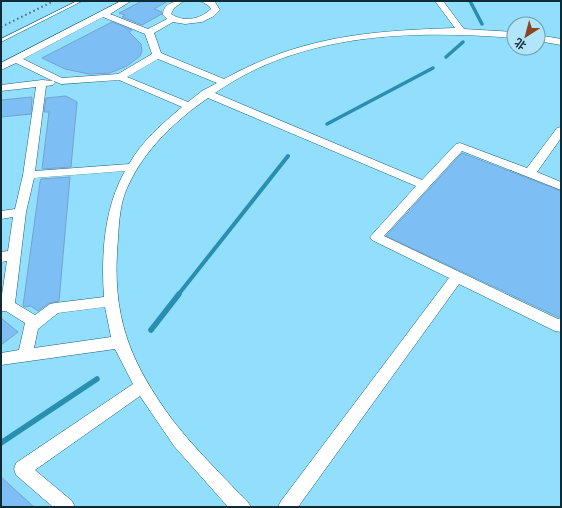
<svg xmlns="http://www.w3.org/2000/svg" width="562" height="508" viewBox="0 0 562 508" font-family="Inter,'Noto Sans SC',sans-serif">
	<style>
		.built { fill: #92defd; fill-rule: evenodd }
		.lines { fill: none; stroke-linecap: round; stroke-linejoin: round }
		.stream-far2 { stroke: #298eaf; stroke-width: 3.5 }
		.stream-far1 { stroke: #298eaf; stroke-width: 4 }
		.stream { stroke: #298eaf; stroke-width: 5.5 }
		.building { fill: #7dbef4; stroke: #75a3cb }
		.service-casing { stroke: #1a6077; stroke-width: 1 }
		.minor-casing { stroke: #1a6077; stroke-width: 1 }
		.service { fill: #fff; fill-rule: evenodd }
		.minor { fill: #fff; fill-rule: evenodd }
		.rail { stroke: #4a6f7d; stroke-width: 2; stroke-dasharray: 1.5 3; stroke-linecap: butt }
	</style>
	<rect width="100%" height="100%" fill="#b0e5fa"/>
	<path class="built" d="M1 1H561V507H1ZM514 24H538V48H514Z"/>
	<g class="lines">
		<g class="stream-far2">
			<path d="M470 1 482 24"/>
			<path d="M446 57 463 42"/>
			<path d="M327 124 433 68"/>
		</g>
		<path class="stream-far1" d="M178 295 288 156"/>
		<g class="stream">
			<path d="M151 330 179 294"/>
			<path d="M1 443 97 379"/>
		</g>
	</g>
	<g class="building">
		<path d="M142 1H168L154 9 162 12V14L142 25 122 17 125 15 119 13Z"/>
		<path d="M112 22 132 30 129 32 141 44 142 51 140 56 127 66 110 73 89 74 65 69 42 58Z"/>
		<path d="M66 96 77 102 71 167 42 169 49 112H44L46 98Z"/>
		<path d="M32 97 31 114 1 117V100Z"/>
		<path d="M462 153 561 191V317H558L386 236Z"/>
		<path d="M70 177 59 301 49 303 38 311 31 306 25 307 23 306 40 182 41 179Z"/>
		<path d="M1 318 18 332 1 345Z"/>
		<path d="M1 477 34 507H1Z"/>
	</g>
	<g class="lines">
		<defs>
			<path id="service" d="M77 1H82L1 42V39Z"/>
			<g id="minor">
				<path d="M121 1H131L110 14 148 29 167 19 163 15C163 3 175 1 184 1L174 8 171 14C185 23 200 19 211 9L209 6 201 1 215 2 220 10 214 16 202 22 185 24 173 22 154 33 161 53 224 79C302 36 368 31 455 28L435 1H443L464 29 514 32V38C413 30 302 32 215 93L422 180 456 144 460 143 527 168 557 128 561 127V138L537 172 561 182V190L462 151 384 236 558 319 561 318V332L555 331 459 284 298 507H278L281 501 449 278 372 240 370 237 416 186 208 98C175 121 145 149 128 186 120 202 119 222 118 239 111 316 129 361 174 422 192 445 213 466 233 487 239 494 247 499 251 507H228L174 446 140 396 35 470 72 501 75 507H53L16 475 14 469 16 463 133 384 115 349 1 365V353L19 350 25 323 6 311H1V301L7 261 1 262V252L8 251 13 217 1 219V211L15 209 23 175 36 87 1 91V85L42 80 53 81 16 63 1 70V63ZM103 17 145 34 152 54 118 74 62 78 23 59ZM158 59 217 83 202 91 188 102 127 77ZM119 80 182 107C162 124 142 141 129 164L35 171 46 86 53 85 55 83 54 81 61 84ZM125 171C104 208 101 255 104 297L55 303 50 304 35 315 15 303 26 212 34 178ZM105 307 111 337 34 348 38 329 58 313Z"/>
				<path d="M538 35 561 39V45L538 41Z"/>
			</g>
		</defs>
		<use href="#service" class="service-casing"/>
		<use href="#minor" class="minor-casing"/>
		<use href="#service" class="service"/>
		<use href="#minor" class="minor"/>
		<path class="rail" d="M1 27 54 1"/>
	</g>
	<rect width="562" height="508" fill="none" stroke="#0f2b35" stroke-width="4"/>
	<g transform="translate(526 36) rotate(216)"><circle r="19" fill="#b0e5fa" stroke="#709bab"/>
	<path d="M0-3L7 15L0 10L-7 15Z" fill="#8c4522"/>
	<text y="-6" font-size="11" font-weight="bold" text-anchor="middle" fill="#0f2b35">北</text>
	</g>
</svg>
